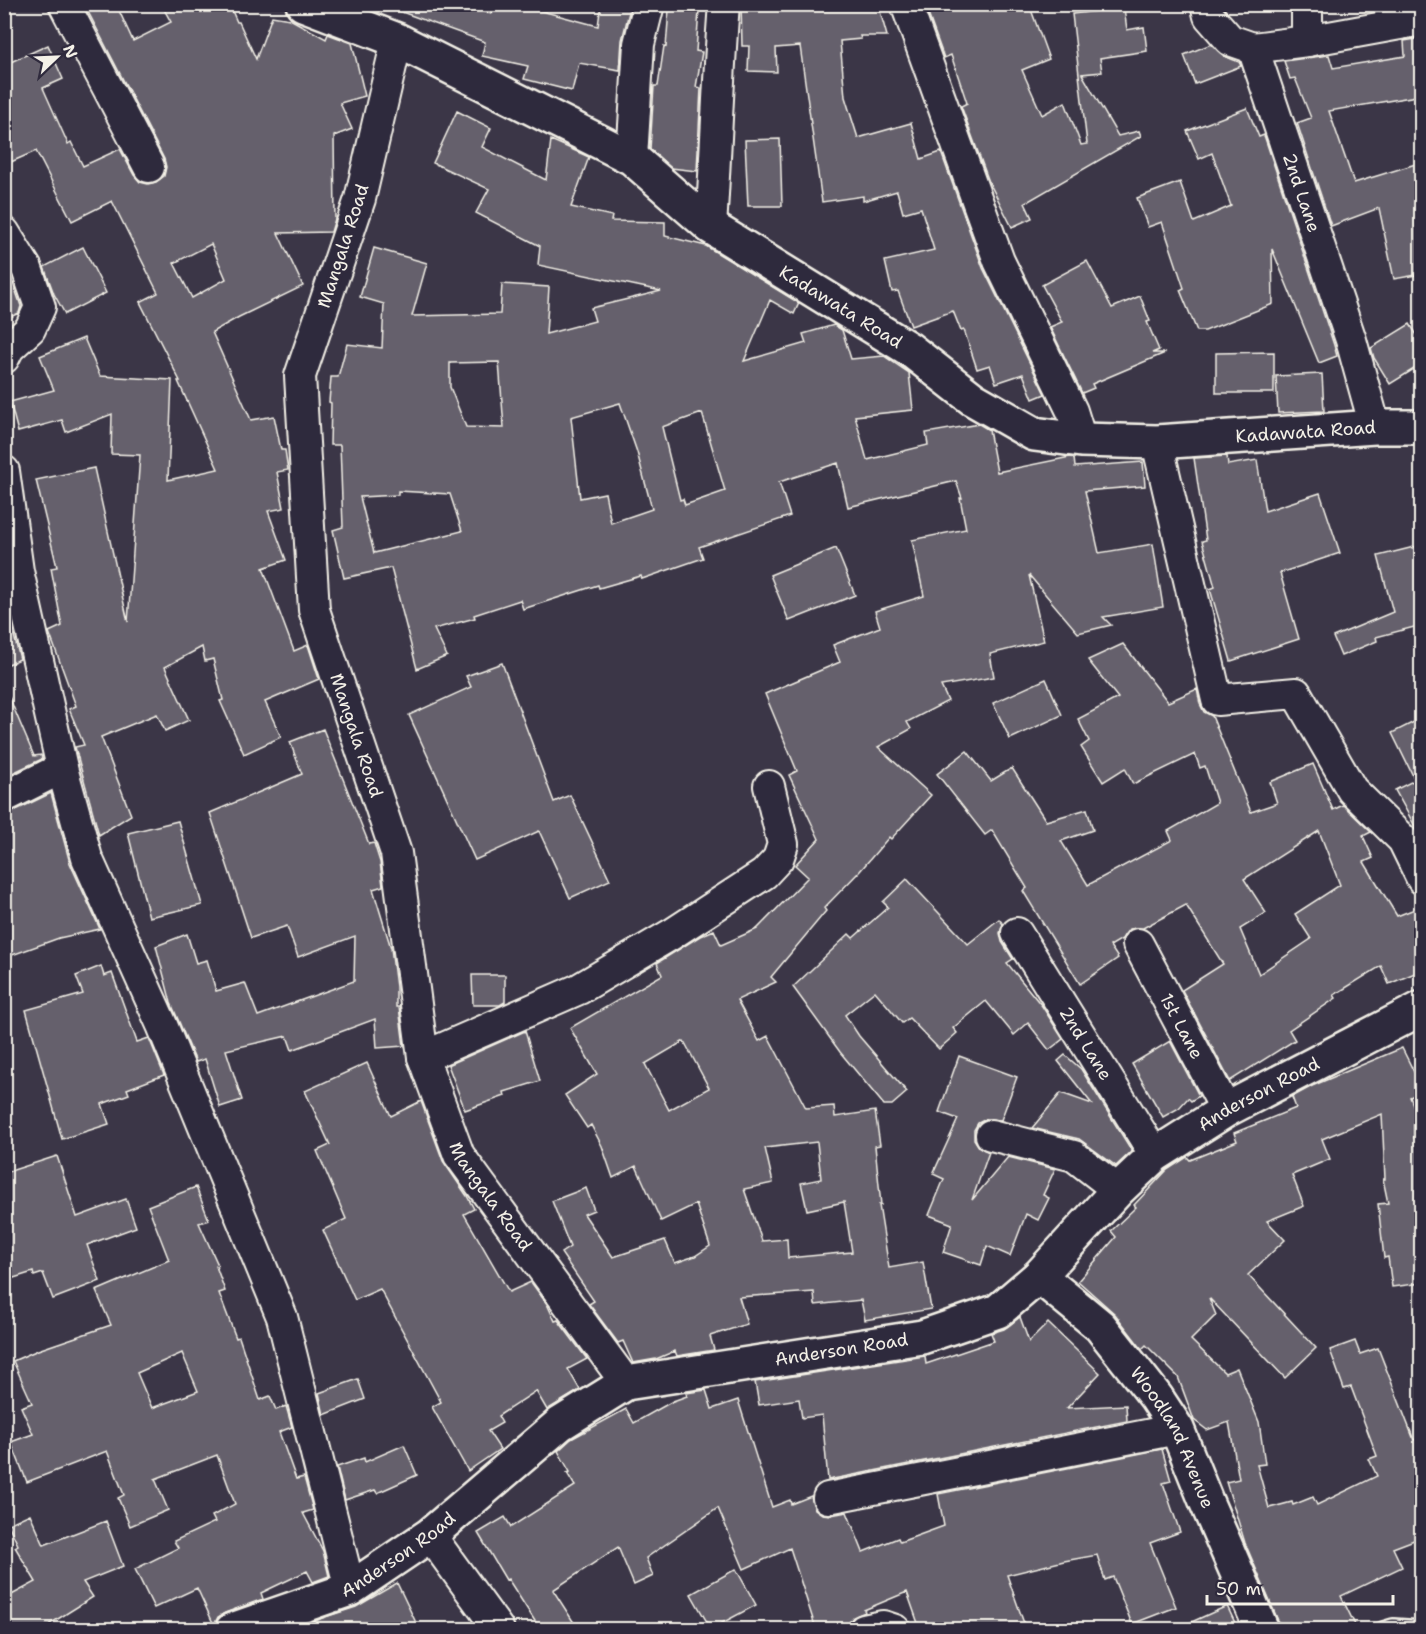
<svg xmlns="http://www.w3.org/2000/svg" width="1426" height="1634" viewBox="0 0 1426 1634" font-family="'Shantell Sans',sans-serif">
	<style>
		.building { fill: #65616c; stroke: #f4f1e8; stroke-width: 1.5; fill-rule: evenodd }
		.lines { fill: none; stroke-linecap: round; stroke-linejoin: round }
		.service-casing { stroke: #f4f1e8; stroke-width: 20 }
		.minor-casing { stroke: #f4f1e8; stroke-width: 34 }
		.tertiary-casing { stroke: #f4f1e8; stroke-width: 38 }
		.secondary-casing { stroke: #f4f1e8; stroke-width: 38 }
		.service { stroke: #2f2a3d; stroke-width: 15 }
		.minor { stroke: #2f2a3d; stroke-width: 30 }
		.tertiary { stroke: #2f2a3d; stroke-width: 33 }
		.secondary { stroke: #2f2a3d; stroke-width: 33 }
		.labels { text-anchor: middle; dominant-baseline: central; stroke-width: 6; stroke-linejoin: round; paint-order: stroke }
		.street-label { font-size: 18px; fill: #f4f1e8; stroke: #2f2a3d }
	</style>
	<rect width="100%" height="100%" fill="#3b3647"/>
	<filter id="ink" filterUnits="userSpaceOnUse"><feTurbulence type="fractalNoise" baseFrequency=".0167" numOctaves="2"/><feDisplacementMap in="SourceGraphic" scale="12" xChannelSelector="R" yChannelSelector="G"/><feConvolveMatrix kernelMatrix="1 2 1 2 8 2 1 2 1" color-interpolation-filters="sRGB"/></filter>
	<g filter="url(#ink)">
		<g class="building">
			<path d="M84 4H116L133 41 171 22 161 4H229L237 22H239L256 59 272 16 290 19 326 39 328 34 352 43 365 96 340 103 352 129 334 136 335 219 331 232 278 233 303 286 239 317 212 332 251 420 274 416 281 450H285L288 470 277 472 284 508 268 511 286 560 263 568 294 651 308 645 319 679 265 702 281 737 244 754 220 701 223 700 213 659 205 661 202 647 165 667 189 720 165 731 157 714 101 737 131 815 99 835 75 747 84 745 69 709 76 706 49 632 62 626 51 568 57 567 36 480 94 468 128 622 140 455 111 454 112 414 66 432 62 420 18 432 10 402 54 390 40 356 84 338 100 376 172 380 168 480 218 469 178 381H180L140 302 158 293 112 201 72 221 36 151 4 165V65L48 45 63 79 43 88 68 144 71 142 83 166 120 149 134 175 140 182 148 184 156 182 164 176 166 167 164 159ZM211 244 226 279 192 298 174 263Z"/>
			<path d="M389 4H466L491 14 493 4H535L534 9 598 26 601 4H631L622 40 620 70 579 63 572 91 524 79 528 66 482 56 485 42 388 7Z"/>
			<path d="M741 4H878L887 36H860L861 39 840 41 845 97 858 138 911 123 921 159 941 152 983 268 1045 394 1033 399 1023 374 996 383 990 365 977 369 964 330 961 331 953 311 911 326 898 291 892 292 885 261 934 250 921 208 903 213 897 191 863 201V196L822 202 800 46 776 48 777 72 748 71 749 46H742Z"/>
			<path d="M944 4H1029L1049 59 1022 70 1042 115 1065 102 1081 145 1087 144 1072 14 1124 8 1127 30 1144 27 1147 51 1100 58 1102 72 1082 74 1118 136 1139 131 1141 136 1025 203 1032 218 1012 227 989 182 961 106 967 103 951 55 944 58 927 11Z"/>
			<path d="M669 9 699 11 696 51 702 52 696 87 701 88 697 171 671 168 650 149 654 86H658L664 46 666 47Z"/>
			<path d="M1422 38V95L1329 111 1354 183 1422 162V210L1416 212 1422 238V274L1394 279 1379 208 1331 226 1297 123 1311 118 1295 78 1290 79 1284 61 1329 55 1333 68 1405 56 1404 41Z"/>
			<path d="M1211 44 1224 56 1239 62 1241 66 1195 84 1184 55Z"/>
			<path d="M1247 108 1259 137 1264 135 1334 345 1337 356 1319 363 1272 249 1273 304 1205 331H1197L1180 290 1184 288 1162 222 1148 227 1137 198 1180 182 1194 222 1231 206 1212 153 1199 159 1187 131Z"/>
			<path d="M457 111 491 128 482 147 546 180 551 140 589 157 571 207 612 216 611 221 665 222V236L706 246 799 303 794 314 770 300 744 361 806 343 803 334 834 325 842 330 851 359 884 356 909 373 913 410 855 416 867 460 928 445 926 433 979 424 989 430 997 472 1070 457 1074 458 1075 467 1143 462 1145 486 1085 491 1099 553 1153 544 1163 607 1103 617 1111 625 1078 633 1029 575 1044 641 990 654 994 677 941 686 948 701 907 722 911 729 878 747 931 795 891 839 889 837 860 871 824 908 826 911 771 977 776 982 737 1000 759 1041 768 1036 806 1108 834 1106 835 1117 875 1111 880 1145 875 1146 881 1205H879L889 1268 923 1262 931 1309 865 1320 861 1300 815 1305 814 1292 739 1297 747 1324 710 1336 714 1350 677 1356 675 1351 656 1359 633 1363 623 1341 618 1343 589 1304 594 1301 561 1253 570 1247 552 1201 586 1188 594 1210 584 1214 613 1257 665 1240 675 1263 695 1256 710 1246 696 1204 661 1221 636 1166 613 1178 602 1146 591 1125 587 1128 565 1095 597 1074 570 1028 662 975 657 963 700 936 714 930 721 945 757 929 808 877 795 865 819 839 789 775 797 771 765 694 840 662 833 645 880 627 875 611 924 596 912 540 966 529 960 498H962L956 481 848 507 838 463 779 482 790 516 699 547 703 558 642 579 641 576 599 588 598 585 523 609 520 600 474 615 475 618 434 629 447 656 417 669 391 568 344 578 333 530 343 527 340 445H330L331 403 329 402 331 377H338L347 344 382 348 384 304 360 297 374 248 427 263 412 316 500 314 502 284 549 287 546 334 595 321 591 308 661 291 538 265 540 246 476 213 489 189 433 163ZM499 362 504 428 466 427 450 387V363ZM620 403 637 452 652 509 611 523 605 493 580 498 571 417ZM702 413 725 491 685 505 683 499 680 500 662 427ZM398 491 450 494 462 531 374 553 360 497 398 495ZM684 1041 709 1088 669 1110 645 1064ZM817 1142 821 1179 801 1183 807 1210 844 1202 852 1252 788 1258 787 1239 762 1241 744 1189 773 1183 765 1148Z"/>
			<path d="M780 139 782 206H748L745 140Z"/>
			<path d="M83 247 106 293 65 314 54 294 44 267Z"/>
			<path d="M1087 261 1112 308 1140 296 1150 321 1147 322 1159 350 1152 353H1165L1092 384 1094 388 1082 393 1050 327 1062 322 1042 285Z"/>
			<path d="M13 283 21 306 19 313 4 320V287Z"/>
			<path d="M1410 324 1422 343V364L1390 384 1374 358 1371 348Z"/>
			<path d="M1274 352V393H1216V353Z"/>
			<path d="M1322 374 1324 411 1278 413 1276 376Z"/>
			<path d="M1227 456 1228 465 1257 460 1265 511 1320 493 1340 553 1280 573 1299 639 1231 661 1210 589 1215 587 1202 541 1206 540 1194 458Z"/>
			<path d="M1422 545V625L1376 637 1377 641 1341 656 1333 637 1393 612 1378 556Z"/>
			<path d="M836 548 855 595 789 621 770 575Z"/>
			<path d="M4 597 20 659 4 666Z"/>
			<path d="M1123 644 1168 702 1197 689 1200 704 1204 712 1212 716 1251 812 1277 803 1270 782 1313 764 1333 810 1343 805 1371 832 1363 836 1373 858 1364 862 1397 916 1422 906V970L1389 984 1381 966 1334 995 1336 998 1289 1030 1295 1040 1230 1081 1182 990 1223 964 1186 905 1143 928 1129 929 1122 939 1110 946 1118 958 1080 984 1023 891 1027 888 992 830 985 835 937 774 967 751 991 781 1012 768 1046 821 1087 809 1093 830 1061 841 1088 885 1172 840 1168 831 1217 803 1205 766 1200 768 1195 754 1133 784 1125 768 1103 782 1081 747 1089 741 1078 719 1118 698 1088 660ZM1319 831 1340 885 1295 914 1311 939 1259 974 1240 929 1266 913 1244 879Z"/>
			<path d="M502 663 554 802 570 795 610 880 570 898 539 831 475 860 409 715 471 687 466 676Z"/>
			<path d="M1046 679 1062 715 1010 739 993 703Z"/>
			<path d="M4 685 34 756 41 755 42 759 4 777Z"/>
			<path d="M1422 718V839L1395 790 1415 780 1392 733Z"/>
			<path d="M323 729 369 844 374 843 380 862 383 886 373 889 391 948 396 987V1007H399L404 1046 377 1048 375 1019 292 1050 287 1036 226 1050 242 1100 220 1107 205 1059 196 1062 171 1003 156 946 187 934 196 963 207 960 216 991 245 983 258 1016 354 981 355 936 298 957 287 926 251 938 210 813 302 774 290 742Z"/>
			<path d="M51 793 70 863 100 929 59 938 4 958V814L12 812Z"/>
			<path d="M178 821 202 905 149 917 128 833Z"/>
			<path d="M907 879 968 944 999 919 1003 924 1000 933 1002 942 1013 959 1007 963 1042 1006 1063 1039 1049 1050 1028 1023 1014 1035 986 1001 953 1028 957 1033 939 1049 909 1018 902 1023 875 991 845 1015 859 1036 907 1092 892 1105H884L840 1052 793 987 849 934 853 938 888 907 883 902Z"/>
			<path d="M101 966 104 976 112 973 137 1042 149 1038 164 1075 127 1089 129 1094 102 1104 109 1124 62 1139 26 1010 83 994 76 976Z"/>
			<path d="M472 975H505V1002L500 1005H473Z"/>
			<path d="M525 1031 540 1081 504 1092 505 1096 465 1110 448 1065Z"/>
			<path d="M1170 1041 1199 1096 1191 1101 1188 1098 1179 1108 1163 1117 1132 1064Z"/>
			<path d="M1402 1048 1422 1088V1092L1410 1097 1414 1107V1138H1420L1422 1283 1392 1287 1388 1257 1384 1258 1378 1204 1388 1203 1383 1179H1385L1382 1114 1322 1139 1330 1159 1292 1175 1304 1206 1267 1221 1285 1240 1248 1275 1316 1348 1285 1378 1209 1298 1216 1315 1191 1340 1225 1373 1237 1368 1259 1422 1265 1464 1257 1465 1269 1508 1292 1502 1293 1505 1313 1497 1317 1505 1377 1476 1369 1459 1377 1456 1351 1387 1344 1389 1330 1350 1355 1341 1360 1354 1378 1348 1414 1440 1422 1437V1537L1393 1548 1402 1567 1341 1596 1357 1629H1280L1279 1623 1245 1543 1226 1482 1239 1479 1229 1422 1207 1430 1194 1420 1178 1377 1146 1345 1142 1349 1115 1314 1078 1281 1116 1237 1111 1231 1136 1207 1134 1205 1167 1170 1187 1157 1190 1160 1237 1141 1234 1133 1296 1108 1292 1097 1312 1086Z"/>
			<path d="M1065 1055 1081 1069 1132 1151 1116 1166 1079 1139 1032 1128 1061 1093 1092 1104 1058 1061Z"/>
			<path d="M959 1056 1017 1077 1001 1120 986 1119 978 1123 974 1130V1139L979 1147 989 1152 972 1200 1008 1157 1055 1169 1043 1195 1049 1198 1038 1220 1026 1214 1010 1256 987 1246 981 1265 943 1252 952 1224 929 1215 944 1179 933 1174 958 1119 939 1112Z"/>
			<path d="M367 1063 391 1116 421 1101 443 1161 467 1196 474 1209 464 1214 509 1292 531 1282 547 1304 555 1321 558 1320 587 1359 568 1369 580 1390 547 1410 536 1391 498 1416 502 1423 488 1431 500 1449 468 1471 432 1407 441 1402 380 1289 355 1300 323 1230 346 1219 317 1151 330 1145 305 1091Z"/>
			<path d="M57 1156 77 1217 126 1199 136 1227 87 1245 100 1281 53 1299 43 1273 34 1276 33 1272 4 1281V1173Z"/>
			<path d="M196 1187 209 1220 199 1223 218 1265 216 1266 225 1291 219 1293 236 1338 239 1337 260 1400 270 1396 276 1410 286 1406 292 1427 279 1432 296 1479 304 1477 313 1510 303 1513 323 1551 329 1576 313 1582 307 1571 261 1593 263 1599 225 1613 218 1617 214 1625 197 1588 154 1608 135 1569 178 1548 174 1541 215 1522 212 1516 235 1504 217 1455 155 1479 168 1510 130 1526 118 1498 124 1495 107 1451 27 1482 11 1442 33 1434 21 1407 32 1403 13 1361 38 1350 111 1325 96 1291 169 1260 148 1206ZM182 1353 198 1391 152 1408 137 1373Z"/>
			<path d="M1020 1317 1029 1342 1048 1323 1100 1373 1067 1408 1126 1405 1127 1421 828 1480 822 1415 802 1418 799 1399 759 1405 755 1382 925 1356 926 1364 994 1341 991 1333 1004 1329Z"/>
			<path d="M358 1379 365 1399 324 1415 319 1393Z"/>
			<path d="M706 1390 712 1409 738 1400 772 1507 790 1500 791 1504 811 1496 815 1509 822 1514 831 1515 847 1512 863 1552 898 1538 900 1542 944 1526 938 1494 1162 1449 1171 1481 1163 1483 1180 1532 1150 1543 1176 1607 1132 1624 1113 1577 1105 1580 1097 1555 1064 1561 1007 1575 1026 1629H920L907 1592 864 1610 865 1612 853 1617 848 1624 830 1629H816L790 1548 744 1569 718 1508 646 1558 653 1576 634 1585 618 1547 553 1590 578 1629H540L508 1579 506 1580 478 1533 505 1517 511 1527 575 1486 567 1473 570 1472 558 1451 571 1439 626 1409 634 1423 673 1401 687 1396 686 1393Z"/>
			<path d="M404 1445 417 1475 377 1493 375 1490 345 1500 337 1467 364 1458 365 1462Z"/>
			<path d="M30 1514 44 1545 106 1521 123 1566 83 1582 93 1597 42 1629H4V1599L36 1582 15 1547 18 1545 8 1524Z"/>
			<path d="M736 1569 756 1605 711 1629 691 1594Z"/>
			<path d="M397 1583 419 1629H299L322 1618 356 1607Z"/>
			<path d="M1227 1606 1238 1629H1176Z"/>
		</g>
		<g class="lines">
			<defs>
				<path id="service" d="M1383 1630 1393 1627 1422 1629"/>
				<g id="minor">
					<path d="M64 4 149 167"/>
					<path d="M906 4 999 261 1072 411 1081 440"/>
					<path d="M1206 4 1209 16 1230 40 1253 48"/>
					<path id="s1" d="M1307 4V41L1253 48 1351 340 1375 427"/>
					<path id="s2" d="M397 40 360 199 300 376 314 610 396 853 423 1057 459 1155 626 1383"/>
					<path d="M1307 41 1422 20"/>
					<path d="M632 158 639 44 649 4"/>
					<path d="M711 227C716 153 718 79 724 4"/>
					<path d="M4 232 27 269 40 307 30 329 9 348 4 358"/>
					<path d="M1157 442 1217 700 1296 693 1352 790 1403 840 1422 879"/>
					<path d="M4 471 18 571 62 768 4 797"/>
					<path d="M62 768 87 858 162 1025 282 1317 350 1589"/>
					<path id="s3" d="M1017 933 1155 1155"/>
					<path id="s4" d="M1138 944 1226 1110"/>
					<path d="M423 1057 579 989 672 934 764 874 778 859 783 844 769 786"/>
					<path d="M991 1135 1074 1156 1118 1190"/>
					<path d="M828 1498 1177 1429"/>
					<path d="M430 1535 499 1630"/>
					<path d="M864 1630 883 1626 895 1630"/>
				</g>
				<g id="tertiary">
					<path id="s5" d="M303 4 397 40 632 158 711 227 909 349 973 399 1034 434 1081 440 1157 442 1375 427H1422"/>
					<path id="s6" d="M1039 1276 1100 1326 1156 1397 1177 1429 1206 1501 1262 1630"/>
				</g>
				<g id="secondary">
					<path id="s7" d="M232 1630 350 1589 430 1535 560 1424 626 1383 922 1337 998 1311 1039 1276 1118 1190 1155 1155 1226 1110 1422 1008"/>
				</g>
			</defs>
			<use href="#service" class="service-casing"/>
			<use href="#minor" class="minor-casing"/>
			<use href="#tertiary" class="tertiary-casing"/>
			<use href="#secondary" class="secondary-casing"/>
			<use href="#service" class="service"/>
			<use href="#minor" class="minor"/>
			<use href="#tertiary" class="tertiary"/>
			<use href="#secondary" class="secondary"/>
		</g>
	</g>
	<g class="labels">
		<g class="street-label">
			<text stroke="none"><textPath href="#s1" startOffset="244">2nd Lane</textPath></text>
			<text transform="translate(343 246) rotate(-72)">Mangala Road</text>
			<text stroke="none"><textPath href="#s5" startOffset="621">Kadawata Road</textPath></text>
			<text stroke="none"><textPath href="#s5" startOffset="1125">Kadawata Road</textPath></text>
			<text stroke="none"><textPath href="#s2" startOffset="717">Mangala Road</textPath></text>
			<text stroke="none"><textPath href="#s4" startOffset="93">1st Lane</textPath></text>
			<text stroke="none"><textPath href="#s3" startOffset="130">2nd Lane</textPath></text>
			<text stroke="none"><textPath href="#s7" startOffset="1192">Anderson Road</textPath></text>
			<text stroke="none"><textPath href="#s2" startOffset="1203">Mangala Road</textPath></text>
			<text stroke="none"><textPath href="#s7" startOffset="688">Anderson Road</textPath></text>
			<text stroke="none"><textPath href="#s6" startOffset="213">Woodland Avenue</textPath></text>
			<text stroke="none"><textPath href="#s7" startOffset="184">Anderson Road</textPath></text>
		</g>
	</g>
	<rect width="1426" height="1634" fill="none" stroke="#2f2a3d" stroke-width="24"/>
	<rect x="12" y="12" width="1402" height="1610" fill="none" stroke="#f4f1e8" stroke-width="2" filter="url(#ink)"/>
	<g transform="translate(57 57) rotate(67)" stroke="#2f2a3d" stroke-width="4.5" paint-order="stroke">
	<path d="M0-4.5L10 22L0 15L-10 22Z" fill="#f4f1e8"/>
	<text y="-9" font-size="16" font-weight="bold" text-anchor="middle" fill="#f4f1e8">N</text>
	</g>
	<path d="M1207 1595v9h186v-9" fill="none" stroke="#f4f1e8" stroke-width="3"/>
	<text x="1216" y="1595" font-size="18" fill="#f4f1e8" stroke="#2f2a3d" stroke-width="4.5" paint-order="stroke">50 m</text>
</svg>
